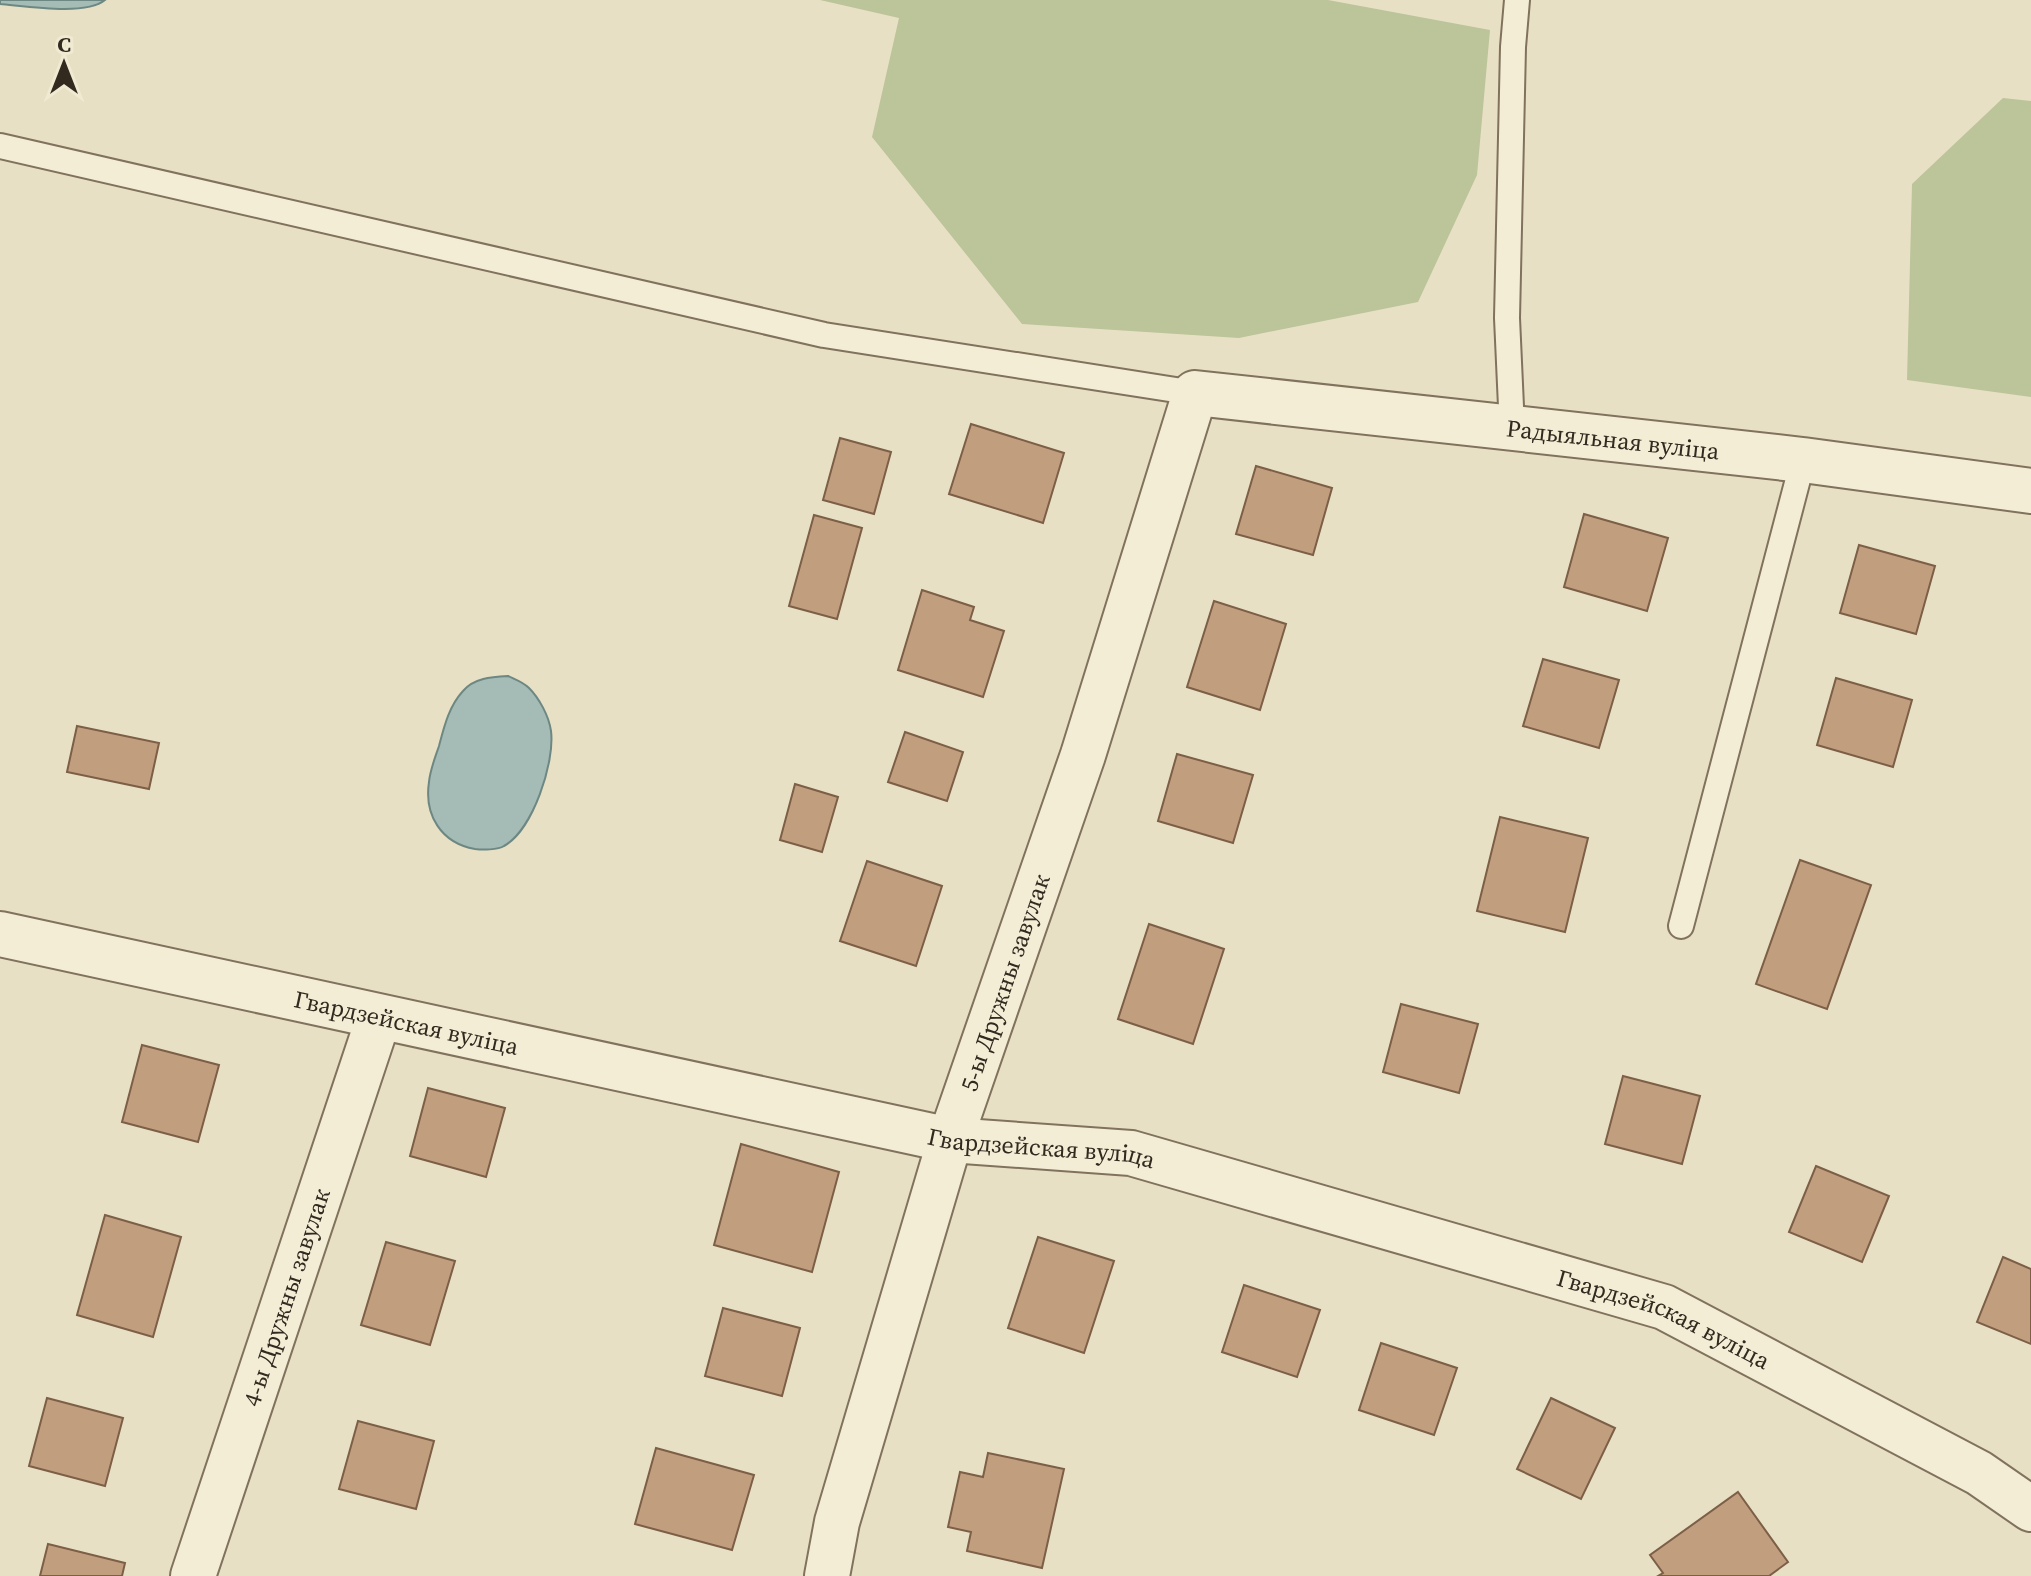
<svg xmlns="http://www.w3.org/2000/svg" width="2031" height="1576" viewBox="0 0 2031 1576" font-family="'Source Serif 4',serif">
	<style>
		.green { fill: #bcc499 }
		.water { fill: #a5bbb6; stroke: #6d8883; stroke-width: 2 }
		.building { fill: #c19f7e; stroke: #7c5f46; stroke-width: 2 }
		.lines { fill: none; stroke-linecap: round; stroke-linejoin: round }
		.lane-casing { stroke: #80725d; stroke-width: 28 }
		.street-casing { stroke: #80725d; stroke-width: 48 }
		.lane { stroke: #f4edd6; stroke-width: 24 }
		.street { stroke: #f4edd6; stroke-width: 44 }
		.labels { text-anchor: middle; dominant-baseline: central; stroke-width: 8; stroke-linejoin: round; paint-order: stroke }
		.street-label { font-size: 24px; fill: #32291f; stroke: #f0ead2 }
	</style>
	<rect width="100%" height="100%" fill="#e8e0c4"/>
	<g class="green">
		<path d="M820 0H1328L1490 30 1477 175 1418 302 1239 338 1022 324 872 137 899 18Z"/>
		<path d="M2003 98 2031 101V397L1907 380 1912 184Z"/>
	</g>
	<g class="water">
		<path d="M0 0H105C86 16 25 6 0 4Z"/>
		<path d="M508 676C514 679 523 682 529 688 539 698 549 716 551 731 555 762 533 830 504 846 498 850 482 850 475 849 441 843 424 815 429 782 430 770 435 758 439 746 444 727 449 706 463 691 474 678 491 677 508 676Z"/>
	</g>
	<g class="building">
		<path d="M971 424 1064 453 1043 523 949 494Z"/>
		<path d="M840 438 891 452 874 514 823 500Z"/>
		<path d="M1256 466 1332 488 1313 555 1236 534Z"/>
		<path d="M1584 514 1668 538 1647 611 1564 587Z"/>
		<path d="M814 515 862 528 837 619 789 606Z"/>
		<path d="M1859 545 1935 566 1916 634 1840 613Z"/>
		<path d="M922 590 974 607 970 620 1004 631 983 697 898 670Z"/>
		<path d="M1214 601 1286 624 1260 710 1187 687Z"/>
		<path d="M1543 659 1619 680 1599 748 1523 726Z"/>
		<path d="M1836 678 1912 700 1893 767 1817 745Z"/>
		<path d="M77 726 159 743 149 789 67 772Z"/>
		<path d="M905 732 963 752 947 801 888 782Z"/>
		<path d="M1177 754 1253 775 1233 843 1158 821Z"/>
		<path d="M795 784 838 797 822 852 780 840Z"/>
		<path d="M1500 817 1588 838 1565 932 1477 911Z"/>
		<path d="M1800 860 1871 885 1827 1009 1756 984Z"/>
		<path d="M867 861 942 886 916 966 840 941Z"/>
		<path d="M1149 924 1224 949 1193 1044 1118 1019Z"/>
		<path d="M1401 1004 1478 1024 1459 1093 1383 1072Z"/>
		<path d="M142 1045 219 1065 198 1142 122 1122Z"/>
		<path d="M1623 1076 1700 1096 1682 1164 1605 1144Z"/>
		<path d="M428 1088 505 1108 486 1177 410 1156Z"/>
		<path d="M741 1144 839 1172 812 1272 714 1245Z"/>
		<path d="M1816 1166 1889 1196 1862 1262 1789 1232Z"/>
		<path d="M105 1215 181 1237 153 1337 77 1315Z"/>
		<path d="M1038 1237 1114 1261 1084 1353 1008 1328Z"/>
		<path d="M386 1242 455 1261 430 1345 361 1325Z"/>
		<path d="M2003 1257 2031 1269V1344L1977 1322Z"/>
		<path d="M1244 1285 1320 1310 1297 1377 1222 1352Z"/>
		<path d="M723 1308 800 1328 782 1396 705 1376Z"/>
		<path d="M1381 1343 1457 1368 1434 1435 1359 1410Z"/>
		<path d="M47 1398 123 1418 105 1486 29 1466Z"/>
		<path d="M1551 1398 1615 1428 1581 1499 1517 1469Z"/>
		<path d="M358 1421 434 1441 416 1509 339 1489Z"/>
		<path d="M656 1448 754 1475 732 1550 635 1524Z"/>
		<path d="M988 1453 1064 1469 1042 1568 967 1551 971 1532 948 1527 960 1472 983 1477Z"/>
		<path d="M1738 1492 1788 1562 1769 1576H1658L1663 1573 1650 1555Z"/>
		<path d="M48 1544 125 1563 122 1576H40Z"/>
	</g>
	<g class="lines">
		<defs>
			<g id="lane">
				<path d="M0 146 824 335 1195 393"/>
				<path d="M1512 429 1507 318 1513 47 1517 0"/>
				<path d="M1681 926 1803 460"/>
			</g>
			<g id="street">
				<path id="s1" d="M0 934 950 1140 1131 1153 1664 1307 1979 1473 2031 1509"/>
				<path id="s2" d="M193 1576 379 1017"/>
				<path id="s3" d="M827 1576 837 1522 950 1140 1083 755 1195 393 1803 460 2031 491"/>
			</g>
		</defs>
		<use href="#lane" class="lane-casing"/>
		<use href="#street" class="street-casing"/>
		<use href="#lane" class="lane"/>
		<use href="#street" class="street"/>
	</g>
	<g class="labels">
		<g class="street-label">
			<text stroke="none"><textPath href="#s3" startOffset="1660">Радыяльная вуліца</textPath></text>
			<text stroke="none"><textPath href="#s3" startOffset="620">5-ы Дружны завулак</textPath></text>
			<text stroke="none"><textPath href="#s1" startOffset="416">Гвардзейская вуліца</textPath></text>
			<text stroke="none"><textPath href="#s1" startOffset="1064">Гвардзейская вуліца</textPath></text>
			<text stroke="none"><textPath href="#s2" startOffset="294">4-ы Дружны завулак</textPath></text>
			<text stroke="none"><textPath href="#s1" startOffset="1712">Гвардзейская вуліца</textPath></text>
		</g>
	</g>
	<g transform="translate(64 64)" stroke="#f0ead2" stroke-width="6" paint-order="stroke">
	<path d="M0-6L14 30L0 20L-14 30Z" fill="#32291f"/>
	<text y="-12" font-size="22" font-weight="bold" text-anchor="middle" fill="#32291f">С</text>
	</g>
</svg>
